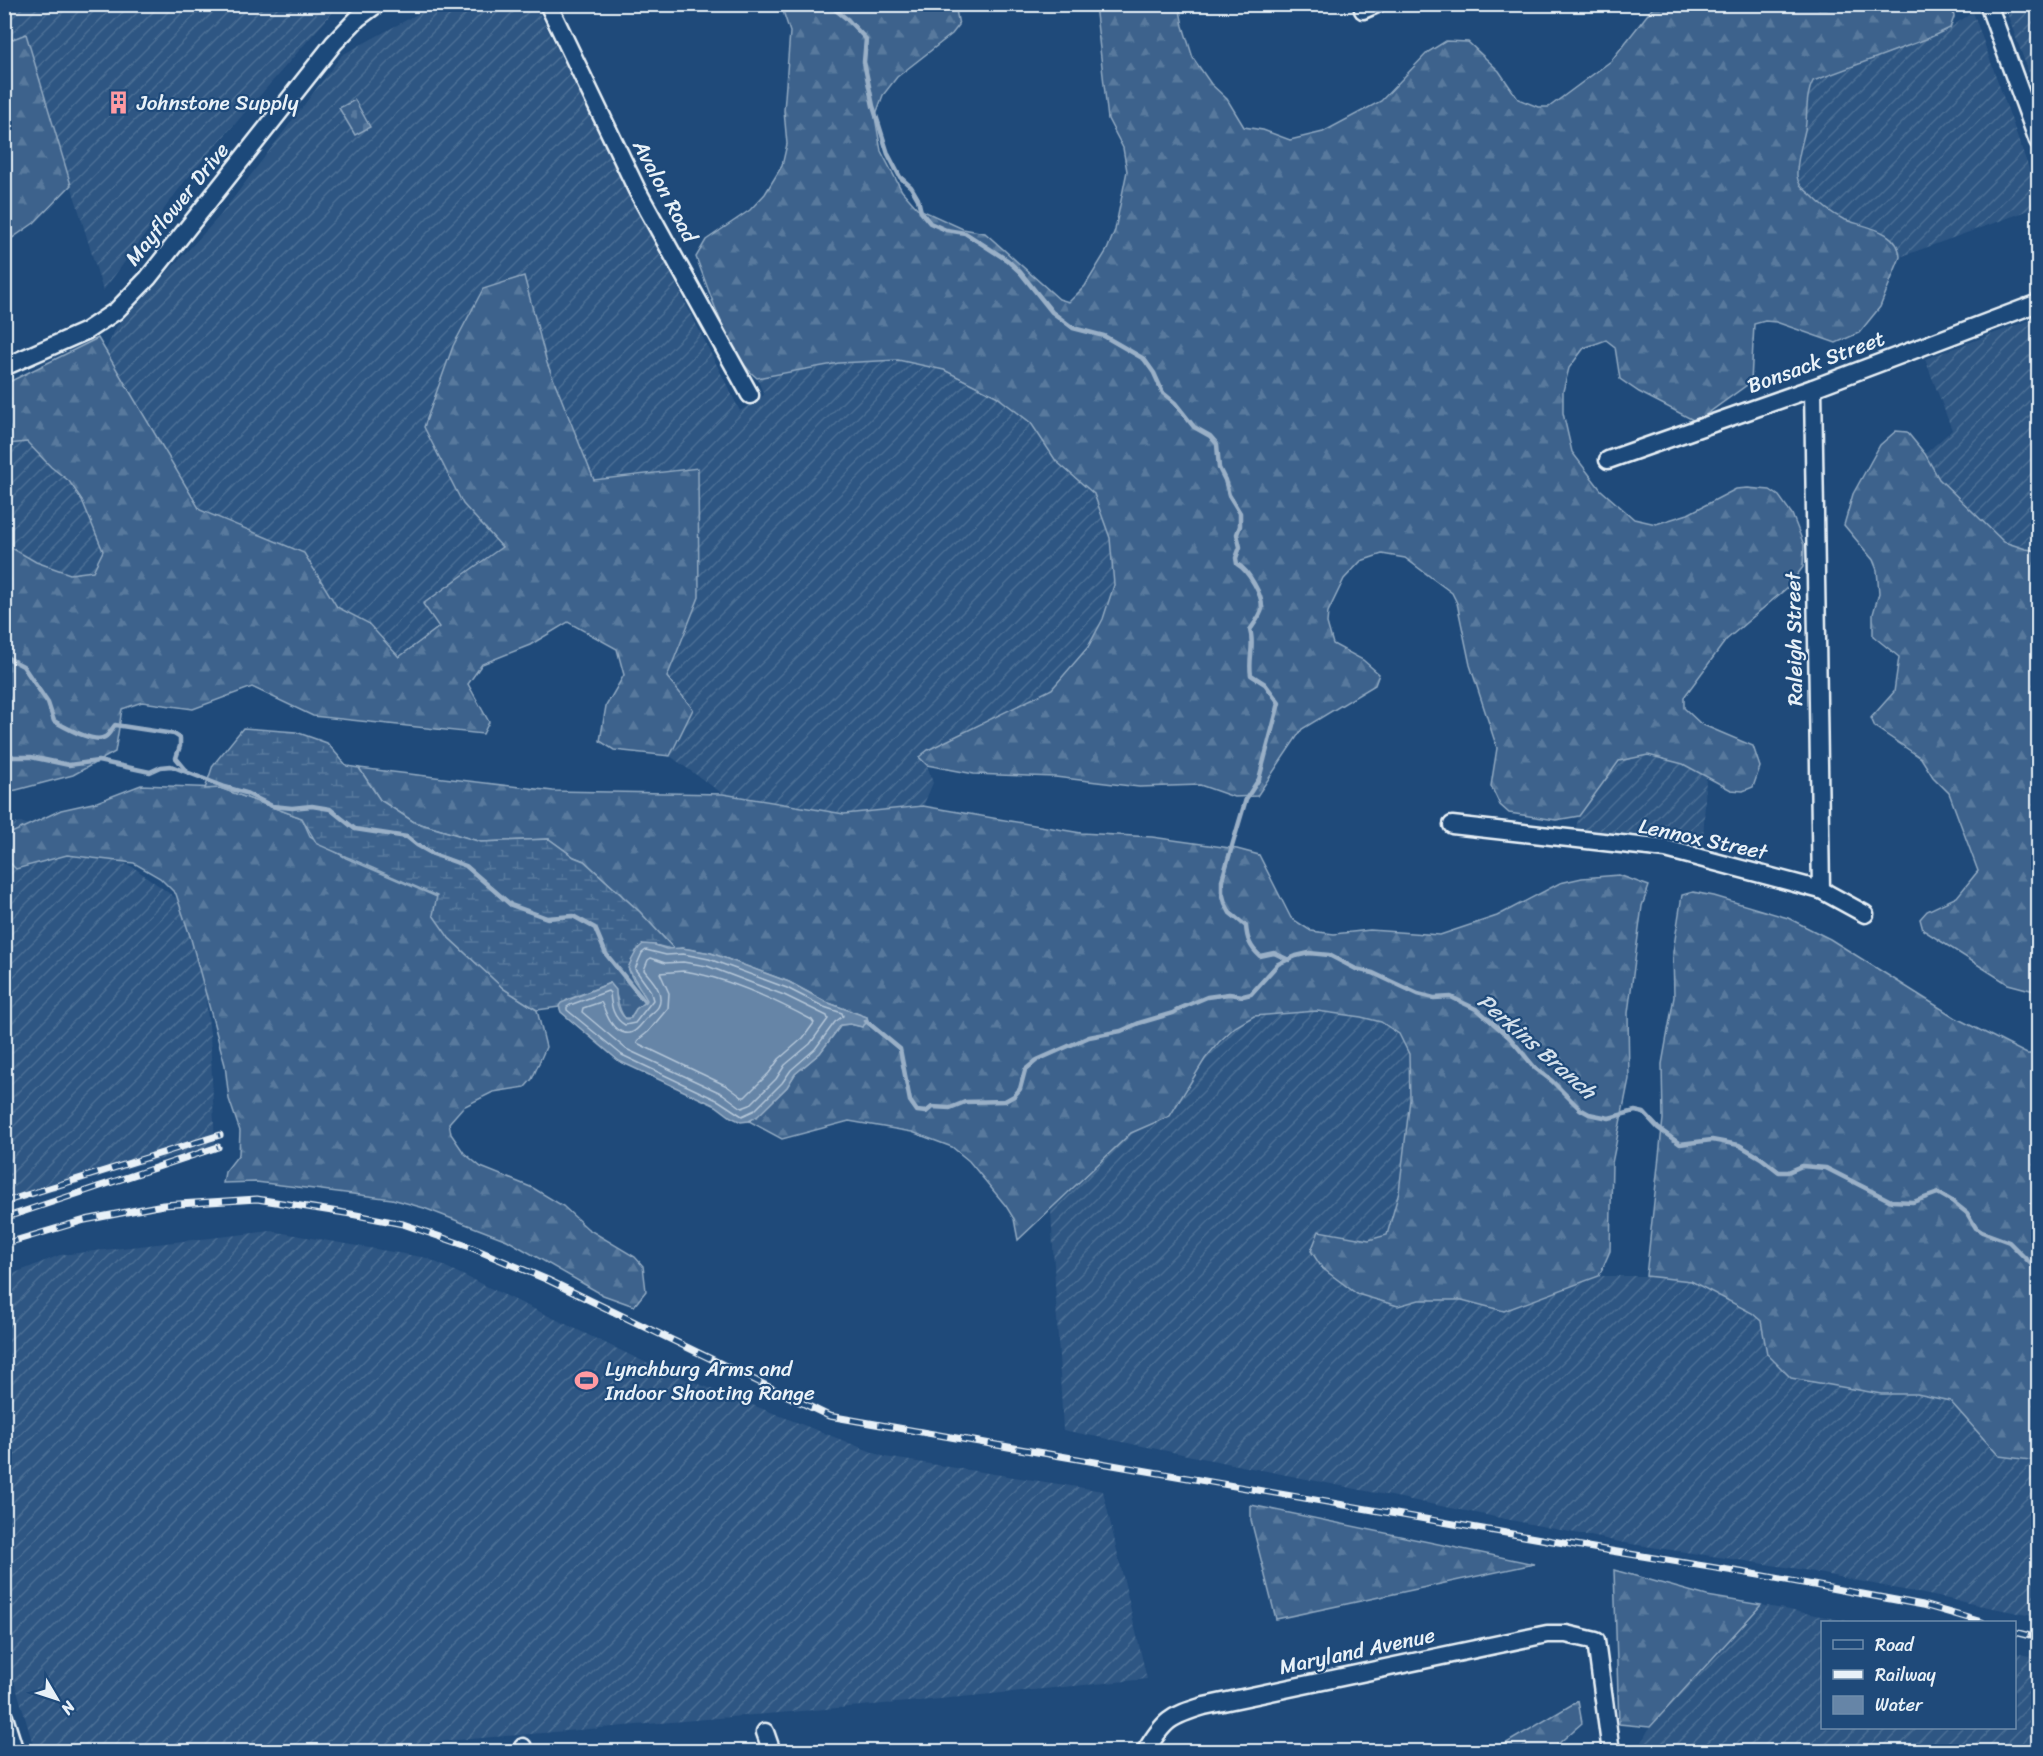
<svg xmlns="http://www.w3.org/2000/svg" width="2043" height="1756" viewBox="0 0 2043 1756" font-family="Sriracha,sans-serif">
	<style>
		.industrial { fill: url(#industrial-furrows) }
		.forest { fill: url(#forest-firs); stroke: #92aac2; stroke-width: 1.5 }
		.wetland { fill: url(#wetland-marsh); stroke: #92aac2; stroke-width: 1.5 }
		.cemetery { fill: url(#cemetery-stones); stroke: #92aac2; stroke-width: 1.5 }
		.water { fill: #6685a7; stroke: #9ab0c7; stroke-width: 1.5 }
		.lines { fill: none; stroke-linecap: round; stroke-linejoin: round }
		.shore { stroke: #b4c6d8; stroke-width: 1.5 }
		.stream { stroke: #9ab0c7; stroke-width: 4.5 }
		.minor-casing { stroke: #e8f1f8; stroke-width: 21 }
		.minor { stroke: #1f4a7a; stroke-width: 16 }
		.rail-casing { stroke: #e8f1f8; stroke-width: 7 }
		.rail { stroke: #1f4a7a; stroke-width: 4.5; stroke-dasharray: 14; stroke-linecap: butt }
		.labels { text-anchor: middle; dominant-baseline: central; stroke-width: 4.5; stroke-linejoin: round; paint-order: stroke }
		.poi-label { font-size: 21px; fill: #e8f1f8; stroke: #1f4a7a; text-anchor: start }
		.street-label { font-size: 21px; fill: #e8f1f8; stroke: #1f4a7a }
		.water-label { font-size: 22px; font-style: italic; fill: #d4e1ec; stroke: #1f4a7a }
	</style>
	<defs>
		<pattern id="industrial-furrows" width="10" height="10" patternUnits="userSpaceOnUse" patternTransform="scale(1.5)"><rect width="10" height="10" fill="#2e5683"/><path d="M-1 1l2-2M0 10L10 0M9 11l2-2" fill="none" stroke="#4c6f95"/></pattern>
		<pattern id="forest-firs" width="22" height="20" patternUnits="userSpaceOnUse" patternTransform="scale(1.5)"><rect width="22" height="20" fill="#3c628c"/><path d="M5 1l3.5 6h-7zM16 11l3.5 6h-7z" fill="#58799d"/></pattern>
		<pattern id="wetland-marsh" width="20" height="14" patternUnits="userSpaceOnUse" patternTransform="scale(1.5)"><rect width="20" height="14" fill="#3c628c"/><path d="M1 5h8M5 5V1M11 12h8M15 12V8" fill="none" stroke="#58799d"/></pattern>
		<pattern id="cemetery-stones" width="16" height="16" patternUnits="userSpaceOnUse" patternTransform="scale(1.5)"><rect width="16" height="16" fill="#3c628c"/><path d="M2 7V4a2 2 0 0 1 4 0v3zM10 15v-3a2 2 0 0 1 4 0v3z" fill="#58799d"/></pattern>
	</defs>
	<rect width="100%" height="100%" fill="#1f4a7a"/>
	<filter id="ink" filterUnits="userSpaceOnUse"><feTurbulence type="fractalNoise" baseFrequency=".0167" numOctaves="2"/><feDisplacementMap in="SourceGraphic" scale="12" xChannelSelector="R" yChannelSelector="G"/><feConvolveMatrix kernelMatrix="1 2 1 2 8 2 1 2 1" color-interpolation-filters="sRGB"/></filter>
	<g filter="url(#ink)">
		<g class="industrial">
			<path d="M5 5H339L185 181 103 291 26 35 5 42Z"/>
			<path d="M434 5H535L740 411 764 395 757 378 839 363 898 360 944 370 996 396 1031 423 1057 461 1094 494 1110 538 1114 585 1103 619 1088 647 1052 689 928 750 920 756 927 765 933 783 923 806 844 814 723 794 670 756 693 709 667 678 699 597 698 469 594 480 547 363 524 276 483 290 453 346 424 427 463 504 502 547 423 604 440 627 399 658 368 623 337 607 304 553 200 510 105 351 117 326 219 217 342 55Z"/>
			<path d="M2004 5H2038V98Z"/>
			<path d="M1973 12 2038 194V207L1900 257V251L1876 228 1843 219 1824 208 1799 185 1797 174 1806 124 1808 90 1813 81 1929 38 1950 28Z"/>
			<path d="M2038 317V551L2026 549 2004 542 1939 479 1925 454 1952 430 1925 359Z"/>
			<path d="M27 442 51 467 69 481 82 500 103 551 93 571 70 574 36 562 5 544V446L8 444Z"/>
			<path d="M1648 755 1683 764 1706 776 1703 846 1660 837 1576 828 1579 816 1619 761Z"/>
			<path d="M21 822 133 867 195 912 210 1034 215 1146 138 1165 5 1206 4 826Z"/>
			<path d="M1317 1011 1361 1017 1381 1022 1399 1034 1409 1054 1410 1099 1399 1192 1387 1235 1369 1240 1319 1231 1398 1306 1419 1300H1462L1504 1311 1599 1276H1646L1691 1281 1752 1313 1761 1321 1767 1354 1881 1394H1917L1951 1401 1997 1454 2038 1461V1617L1799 1569 1625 1543 1063 1430 1051 1210 1131 1133 1170 1116 1205 1059 1219 1042 1235 1027 1254 1016Z"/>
			<path d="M271 1231 427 1258 653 1366 885 1457 1103 1491 1147 1679 919 1701 329 1751H35L5 1650V1277L60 1255Z"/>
			<path d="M1761 1605 1853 1622H1822V1728H2014L2015 1653 2038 1658V1751L1636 1752 1650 1727Z"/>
		</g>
		<g class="forest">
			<path d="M1952 4 1954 17 1950 28 1929 38 1813 81C1805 96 1808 113 1805 130 1802 144 1796 162 1797 176 1798 185 1803 188 1810 194 1820 204 1830 213 1843 219 1863 227 1899 229 1900 257L1880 307 1859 333 1836 343 1776 322 1765 321 1754 324 1751 382 1704 416 1693 420 1639 392 1620 379 1615 347 1606 340 1584 348 1569 368 1563 391V413L1572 452 1601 490 1634 519 1656 524 1688 514 1736 489 1748 488 1770 490 1779 496 1792 514 1804 545 1803 567 1788 587 1726 640 1684 697V708L1701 724 1753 746 1760 767 1753 787 1743 791 1731 790 1683 764 1648 755 1619 761 1579 816 1556 820 1509 813 1500 805 1491 786 1497 748 1470 665 1457 603 1452 593 1405 558 1382 554 1361 561 1344 579 1328 612 1327 623 1333 644 1363 660 1379 674 1375 685 1302 729 1257 796 1234 797 1200 785 1139 787 1055 777 974 774 927 765 919 757 928 750 1052 689 1088 647 1103 619 1114 585 1110 538 1094 494 1056 461 1031 423 996 396 944 370 898 360 839 363 757 378C729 356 710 292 696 257L706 240 750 210 765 194 782 166 787 144 784 111 790 32 781 5H955L959 25 952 34 897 77 883 95 875 117 881 151 902 191 917 208 963 229 985 233 1059 299 1069 302 1085 286 1107 250 1115 230 1127 171 1123 148 1108 119 1095 5H1179L1183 26 1193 58 1211 84 1227 99 1244 127 1263 130 1290 140 1323 132 1381 101 1428 52 1446 41 1468 42 1499 71 1518 99 1538 107H1549L1611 61 1655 5Z"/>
			<path d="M26 34 71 185 34 223 5 243V42Z"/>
			<path d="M524 276 547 363 594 480 698 468 699 597 667 677 693 709 670 756 614 750 600 741 606 706 624 675 617 649 568 622 530 645 482 664 468 684 489 722 483 734 313 716 252 687 193 709 142 702 122 709 115 752 73 775 5 793V544L36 562 70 574 93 571 103 551 82 500 69 481 51 467 27 442 8 444 5 446V384L98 338 200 510 304 553 337 607 368 623 399 657 439 627 423 604 502 547 463 504 424 427 453 346 483 289Z"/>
			<path d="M1896 431 1907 432 1925 454 1939 479 2004 542 2026 549 2038 551V992L2008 984 1923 930 1920 919 1927 911 1957 897 1978 871 1949 793 1933 777 1921 758 1875 727 1871 718 1894 692 1899 657 1873 636V614L1879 593 1877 570 1873 560 1844 525 1853 494 1880 445Z"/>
			<path d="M359 768 553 791 723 794 844 814 923 806 1081 833 1152 837 1237 849 1259 855 1291 918 1311 931 1334 934 1370 930 1440 935 1497 916 1560 883 1582 878 1619 875 1649 886 1642 906 1628 1013 1629 1079 1612 1163 1610 1251 1599 1276 1504 1311 1462 1300H1419L1398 1306 1357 1294 1322 1268 1311 1251 1319 1231 1369 1240 1387 1235 1399 1192 1410 1099 1409 1054 1399 1034 1381 1022 1361 1017 1317 1011 1254 1016 1235 1027 1219 1042 1205 1059 1170 1116 1131 1133 1018 1240 1014 1219 1006 1206 969 1161 952 1147 912 1132 849 1121 782 1139 749 1121 758 1115 787 1087 795 1074 820 1053 841 1025 850 1024 862 1027 868 1021 867 1017 826 1002 789 982 711 953 682 948 675 950 640 912 584 861 574 857 549 839 481 842 414 822 380 800Z"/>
			<path d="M141 785 220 788 302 818 310 836 346 858 437 897 449 938 504 989 537 1010 546 1047 532 1079 525 1087 493 1092 463 1107 449 1123 451 1134 464 1153 481 1167 533 1188 563 1206 588 1229 635 1257 643 1266 646 1291 634 1306 603 1295 507 1240 424 1208 392 1199 314 1189 256 1182 223 1183 225 1172 239 1154 240 1131 229 1099 225 1065 191 939 176 894 160 878 134 863 67 855 16 869C3 858 5 851 5 836L61 810 97 802Z"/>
			<path d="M1693 892 1714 896 1788 918 1830 939 1956 1018 2027 1054H2038V1461L1999 1456 1950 1401 1917 1394H1881L1791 1378 1767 1354 1761 1321 1752 1313 1691 1281 1646 1276 1663 1119 1662 1064 1674 997 1673 952 1682 895Z"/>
			<path d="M1251 1505 1534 1564 1276 1619 1251 1520Z"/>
			<path d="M1614 1570 1707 1596 1761 1605 1650 1727 1619 1724Z"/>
			<path d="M1578 1701 1582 1723 1550 1751H1493Z"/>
		</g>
		<path class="wetland" d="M243 728 296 732 327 743 347 766 359 768 380 800 414 822 481 842 549 839 574 857 584 861 640 912 675 950 655 945 636 951C635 957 628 964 629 969 629 979 643 990 647 1000L636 1009 630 1018H625C615 1006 620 993 610 983L567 1000 559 1007 537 1010 504 989 449 938 433 915 437 896 317 844 302 818 220 788 205 789 213 765Z"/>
		<path class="cemetery" d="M355 100 370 127 355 135 339 108Z"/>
		<path class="water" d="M643 944 655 945 666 949 682 948 711 953 789 982 826 1002 867 1017 868 1021 862 1027 850 1024 841 1025 820 1053 795 1074 787 1087 758 1116 749 1121 741 1122 731 1117 716 1106 619 1061 561 1012 559 1006 561 1003 610 983 616 990C616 1001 617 1011 626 1019L631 1018 636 1009 647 1000 628 968C631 961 636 949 643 944Z"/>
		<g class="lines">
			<g class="shore">
				<path d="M646 950 666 955 683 954 709 959 787 988 824 1007 842 1013 843 1016 835 1022 815 1049 791 1070 782 1083 755 1110 742 1116 719 1101 622 1055 567 1010V1007L570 1005 608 991 610 993C611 1006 613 1018 625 1025L635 1023 653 1000 650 990 635 969 642 953Z"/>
				<path d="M651 958 665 963 683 962 707 966 784 995 827 1016 828 1019 810 1044 785 1065 776 1079 750 1105 742 1108 723 1094 626 1049 582 1012 583 1008 601 1002C606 1011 608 1023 618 1030 634 1040 639 1025 648 1017 654 1011 661 1008 660 998 660 987 650 978 644 970L648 960Z"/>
				<path d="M683 971C725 977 775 1000 812 1020L814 1023 803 1038 779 1059 769 1073 745 1097H742L727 1086 637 1043 638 1040 648 1032 668 1008 669 993 660 973Z"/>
			</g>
			<g class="stream">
				<path d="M828 4 847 19 866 39 864 62 873 106 888 154 900 177 911 187 918 199 921 212 930 223 946 230 965 233 1007 260 1020 272 1052 312 1073 328 1104 336 1144 359 1154 373 1163 393 1175 403 1194 427 1210 436 1217 444 1219 468 1225 480 1229 495 1240 513V526L1237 534 1240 547 1236 558 1237 564C1248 570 1263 595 1262 609 1261 615 1254 624 1250 630 1255 645 1248 659 1251 675L1265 684 1279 703 1259 779 1246 799 1222 880V892L1225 903 1230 913 1246 926C1247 939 1250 947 1260 956L1274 953 1289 960"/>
				<path d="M4 656 23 666 48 703 54 721C65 727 94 744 105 737 109 735 112 728 115 725L174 734 180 738V746L176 758 186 770"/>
				<path d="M4 749 13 757H31L69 765 98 761 150 772 161 767 171 766 225 787 246 793 272 806 292 808 312 806 330 809 355 829 407 837 417 845 433 854 466 866 511 905 547 918 573 916 595 928 606 954 645 1002"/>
				<path d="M866 1021 900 1049 910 1101 917 1111 926 1112 932 1107 950 1108 965 1102 1005 1101 1014 1096 1020 1089 1025 1070 1037 1060 1089 1037 1121 1031 1139 1023 1173 1013 1181 1008 1207 997 1229 994 1243 996 1251 994 1278 964 1296 956 1309 953 1329 955 1356 969 1373 973 1418 994 1434 998 1451 997 1478 1010 1510 1038 1535 1068 1552 1081 1580 1109 1589 1114 1609 1118 1635 1111 1644 1113 1658 1128 1680 1144 1712 1140 1739 1145 1761 1158 1779 1172H1788L1802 1166 1826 1168 1891 1201 1913 1202 1938 1193 1952 1201 1967 1213 1976 1228 1982 1232 2009 1242 2038 1271"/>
			</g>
			<defs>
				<g id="minor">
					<path d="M548 4 637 190 750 395"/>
					<path d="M1363 4V10L1377 4"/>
					<path d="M1988 4 2038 141"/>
					<path d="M4 367 86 331 116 311 148 278 334 43 358 18 377 4"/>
					<path d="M1813 388 1821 890"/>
					<path d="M1608 460 1813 388 2038 303"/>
					<path d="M1452 825 1666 849 1821 890 1865 914"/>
					<path d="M4 1717 15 1752"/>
					<path d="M765 1732 772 1752"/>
					<path d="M523 1747 524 1752"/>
					<path d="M1145 1752C1164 1720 1170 1716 1204 1706L1547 1634H1566L1596 1641 1611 1752"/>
				</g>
			</defs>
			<use href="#minor" class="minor-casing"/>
			<use href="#minor" class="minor"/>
			<defs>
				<g id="rail">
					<path d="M4 1202 220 1135"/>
					<path d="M4 1218 218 1147"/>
					<path d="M4 1244 85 1220 163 1205 257 1199 351 1214 403 1224 470 1247 548 1280 829 1416 1599 1549 1759 1575 1923 1605 1982 1622"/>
					<path d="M2014 1632 2038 1638"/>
				</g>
			</defs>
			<use href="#rail" class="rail-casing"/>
			<use href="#rail" class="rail"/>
		</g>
	</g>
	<defs>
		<symbol id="building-bare" viewBox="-9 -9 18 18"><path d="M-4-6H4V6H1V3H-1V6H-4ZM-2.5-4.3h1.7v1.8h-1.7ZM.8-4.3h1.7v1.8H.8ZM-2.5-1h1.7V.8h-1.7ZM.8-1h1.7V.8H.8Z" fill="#ff9aa2" stroke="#1f4a7a" stroke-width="2.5" paint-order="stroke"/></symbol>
		<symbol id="stadium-bare" viewBox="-9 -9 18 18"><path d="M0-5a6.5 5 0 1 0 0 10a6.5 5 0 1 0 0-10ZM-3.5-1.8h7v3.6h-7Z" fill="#ff9aa2" stroke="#1f4a7a" stroke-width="2.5" paint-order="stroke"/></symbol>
	</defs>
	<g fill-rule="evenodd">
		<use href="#building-bare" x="102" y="86" width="33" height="33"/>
		<use href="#stadium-bare" x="570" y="1364" width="33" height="33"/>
	</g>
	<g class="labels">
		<g class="poi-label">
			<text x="137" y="103">Johnstone Supply</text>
			<text x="605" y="1369">Lynchburg Arms and<tspan x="605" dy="24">Indoor Shooting Range</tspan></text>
		</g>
		<g class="street-label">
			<text transform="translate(665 191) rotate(62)">Avalon Road</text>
			<text transform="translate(177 204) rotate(-51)">Mayflower Drive</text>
			<text transform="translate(1816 362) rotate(-20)">Bonsack Street</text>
			<text transform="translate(1794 639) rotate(-91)">Raleigh Street</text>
			<text transform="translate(1703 839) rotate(12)">Lennox Street</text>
			<text transform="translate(1357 1651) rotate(-12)">Maryland Avenue</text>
		</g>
		<g class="water-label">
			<text transform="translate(1537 1046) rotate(41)">Perkins Branch</text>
		</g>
	</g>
	<rect width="2043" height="1756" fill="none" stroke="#1f4a7a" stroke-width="24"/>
	<rect x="12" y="12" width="2019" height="1732" fill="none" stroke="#e8f1f8" stroke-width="2" filter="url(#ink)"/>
	<rect x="1821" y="1621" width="195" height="108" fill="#1f4a7a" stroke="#6f8dac" stroke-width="1.5"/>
	<rect x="1833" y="1640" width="30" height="9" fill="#1f4a7a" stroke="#6f8dac" stroke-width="1.5"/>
	<text x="1875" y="1651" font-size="18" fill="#e8f1f8">Road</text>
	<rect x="1833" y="1670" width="30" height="9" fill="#e8f1f8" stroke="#6f8dac" stroke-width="1.5"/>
	<text x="1875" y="1681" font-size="18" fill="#e8f1f8">Railway</text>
	<rect x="1833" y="1696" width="30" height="18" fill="#6685a7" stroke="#6f8dac" stroke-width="1.5"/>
	<text x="1875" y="1711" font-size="18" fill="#e8f1f8">Water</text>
	<g transform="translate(57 1699) rotate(129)" stroke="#1f4a7a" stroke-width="4.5" paint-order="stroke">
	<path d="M0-4.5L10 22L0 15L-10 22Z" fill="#e8f1f8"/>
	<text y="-9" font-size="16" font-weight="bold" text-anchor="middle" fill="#e8f1f8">N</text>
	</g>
</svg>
